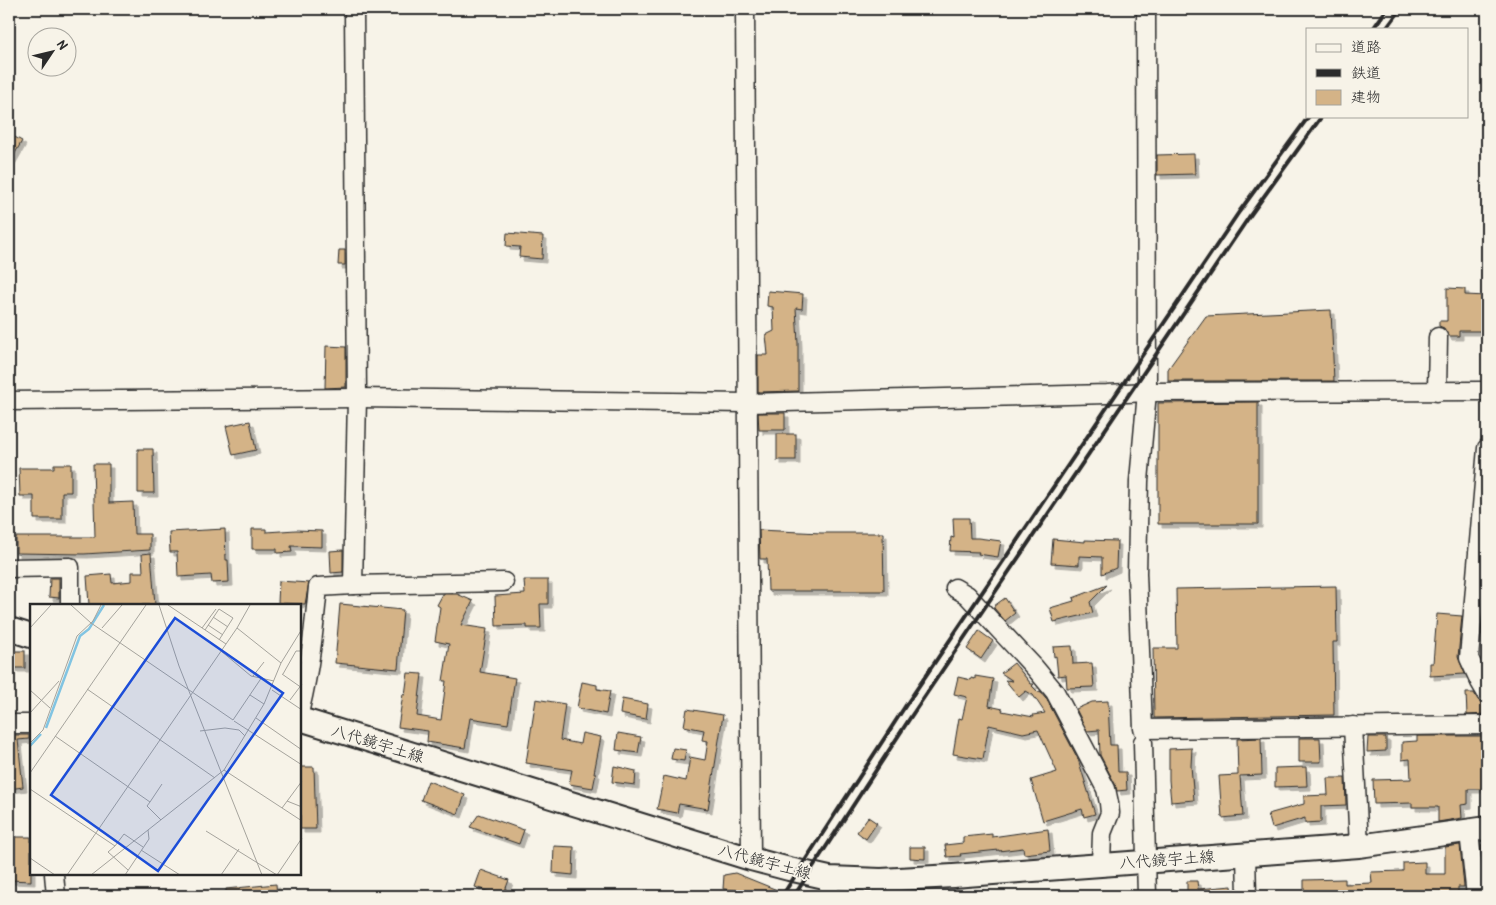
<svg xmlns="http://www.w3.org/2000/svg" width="1496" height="905" viewBox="0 0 1496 905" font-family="'Patrick Hand','Klee One',sans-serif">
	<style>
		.building { fill: #d4b387; stroke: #2b2b2b; filter: url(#shadow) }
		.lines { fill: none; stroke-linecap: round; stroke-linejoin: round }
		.minor-casing { stroke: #2b2b2b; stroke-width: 21 }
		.major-casing { stroke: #2b2b2b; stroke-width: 26 }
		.minor { stroke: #f7f3e8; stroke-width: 18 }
		.major { stroke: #f7f3e8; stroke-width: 22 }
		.rail { stroke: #2b2b2b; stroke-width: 4 }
		.labels { text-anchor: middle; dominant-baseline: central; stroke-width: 4; stroke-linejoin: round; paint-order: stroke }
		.street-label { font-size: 16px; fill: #2b2b2b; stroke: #f7f3e8 }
		.inset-river { fill: none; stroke: #81c4e2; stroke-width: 2.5 }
		.inset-road { fill: none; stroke: #a5a39c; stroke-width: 1 }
		.view { fill: #1d4ed8; fill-opacity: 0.15; stroke: #1d4ed8; stroke-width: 2.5 }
		.inset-edge { fill: none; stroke: #2b2b2b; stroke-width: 2.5 }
	</style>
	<defs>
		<filter id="shadow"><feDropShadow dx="4" dy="4" stdDeviation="0" flood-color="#0004"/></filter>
	</defs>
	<rect width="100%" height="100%" fill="#f7f3e8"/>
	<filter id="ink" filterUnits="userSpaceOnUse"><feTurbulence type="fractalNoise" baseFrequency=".02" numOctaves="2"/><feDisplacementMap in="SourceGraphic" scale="10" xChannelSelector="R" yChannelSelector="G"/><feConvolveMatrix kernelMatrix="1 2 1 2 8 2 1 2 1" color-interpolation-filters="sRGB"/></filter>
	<g filter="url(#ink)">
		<g class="building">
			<path d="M9 134 22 141 9 164Z"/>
			<path d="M1194 154 1195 174 1157 175V155Z"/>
			<path d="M507 233 543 236 542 259 519 257 520 247 506 246Z"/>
			<path d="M339 250H345V265H338Z"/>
			<path d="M1447 288 1465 289V295L1487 296V331H1459V336H1448L1444 328 1439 326V321H1447Z"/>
			<path d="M768 291 803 294 802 309 796 308 798 343V391L758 392V355H768L766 335 774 331 773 307 767 306Z"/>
			<path d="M1331 310 1334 381H1168V369L1206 316Z"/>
			<path d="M326 346 346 347V387L325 388Z"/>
			<path d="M1258 402V524H1158V403Z"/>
			<path d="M758 413H785V430H759Z"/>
			<path d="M250 421 256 450 233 455 226 426Z"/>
			<rect x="777" y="434" width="19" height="26"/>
			<path d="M138 449H153L154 493H138Z"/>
			<path d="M54 464H71V492H62V519H34V496H20L19 468H54Z"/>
			<path d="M93 464H109V503L133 502 134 534H150V550L84 554 16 553V537H95Z"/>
			<path d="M953 518H969L970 538H978L1001 541 998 557 978 554 979 552 950 551 951 537 954 538Z"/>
			<path d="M225 529 226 560H228L229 582 212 583 211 575 178 577 177 552H170L169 532Z"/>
			<path d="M252 529H266V532L296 530 322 531V547L291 546 292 552 277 553V549H252Z"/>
			<path d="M759 530 821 533H883L884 591H768L767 559H760Z"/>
			<path d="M1053 539 1085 542V540L1117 541 1116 568 1102 574V557L1079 556V565L1051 563Z"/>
			<path d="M343 550V572L331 573 330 551Z"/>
			<path d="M151 553 155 605H89L87 576 111 574 112 583 132 581V572H143L142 554Z"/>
			<path d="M50 578H59V598L49 597Z"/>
			<path d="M524 580H548V604H540L541 628H527V625L496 626 495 596 525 594Z"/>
			<path d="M279 581 309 583 305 604 278 603Z"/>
			<path d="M1107 585 1090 602 1093 613 1054 622 1050 608 1074 601 1073 598Z"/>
			<path d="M1336 586 1337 642H1333L1334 715 1154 718 1153 648H1177L1176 589Z"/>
			<path d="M443 594H457L473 601 461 625 487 629 480 672 515 678 508 724 470 718 465 748 427 742 428 731 398 727 403 694 405 695 408 673 422 674 417 716 441 720 446 681H443L449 644 435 641 440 607 437 605Z"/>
			<path d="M1005 598 1015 613 1005 621 994 608V606Z"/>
			<path d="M340 604 403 610 398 669 335 663Z"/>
			<path d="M1437 614 1462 616 1458 657 1465 674 1430 676V663H1433Z"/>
			<path d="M1483 618H1487V635H1482Z"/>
			<path d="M979 631 993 641 981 659 967 649Z"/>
			<path d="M1072 646 1073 664 1092 663 1094 687 1067 688 1066 675 1058 676 1056 656 1054 657 1053 647Z"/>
			<rect x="9" y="651" width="16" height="17"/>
			<path d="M1014 663 1031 684H1034L1032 686 1038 692 1040 691 1046 698 1078 759 1095 814 1084 817 1082 809 1043 821 1031 780 1057 772 1038 730 1023 733 989 725 983 759 953 754 959 718 962 719 967 697 954 694 958 677 971 680V678L975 679V676L993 679 989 706 1003 709 1002 711 1028 716 1034 717 1033 715 1045 713 1033 695 1026 691 1019 697 1005 680 1013 681 1001 673Z"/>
			<path d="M582 682 597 685V689L610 691 606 714 577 708Z"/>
			<path d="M1466 693H1474L1478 700 1483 704V706H1487V714L1467 715Z"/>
			<path d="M536 699 565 704 560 740 580 744 582 733 601 737 594 773H596L593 788 569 784 572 770 526 763Z"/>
			<path d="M622 699 648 704 646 719 620 714Z"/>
			<path d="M1108 701 1110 745H1117L1118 772H1126L1127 790 1117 791 1115 784 1100 755 1099 730 1087 731 1076 709 1092 702Z"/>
			<path d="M687 709 723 715 708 809 679 804 677 813 657 809 664 776 686 781 690 757 705 760 708 741 702 740 704 730 684 726Z"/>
			<path d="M618 733 641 737 638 753 616 750Z"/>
			<path d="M9 735H29V739L18 740 23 787 9 789Z"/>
			<path d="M1417 736H1487V789H1468V804L1461 805 1462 818 1438 822V807H1412V803L1374 804 1373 780 1411 779 1410 759 1402 760V742L1417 741Z"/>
			<path d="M1368 737H1386V751L1367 752Z"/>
			<path d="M1261 738 1262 775 1240 776 1243 816 1222 818 1219 776 1238 775 1237 739Z"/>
			<path d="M1299 738H1320L1321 762H1299Z"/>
			<path d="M673 748 686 750 684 761 671 759Z"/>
			<path d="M1192 748 1191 766 1194 800 1171 802 1169 780V749Z"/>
			<path d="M614 766 636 771 635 785 612 782Z"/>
			<path d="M300 767H314L316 829H300Z"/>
			<path d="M1306 767 1307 786 1275 787V768Z"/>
			<path d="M1327 778H1345L1346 805 1321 806V822L1305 823V818L1272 828 1268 814 1304 804V796L1328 795Z"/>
			<path d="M428 781 465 795 458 814 421 800Z"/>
			<path d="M479 814 524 830 519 844 470 827Z"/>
			<path d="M868 817 877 823 866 839 857 832Z"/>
			<path d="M1048 829 1050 851 1024 854 1023 848 999 851V850L960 854 961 856 947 857 945 845 963 843V837L992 834V837Z"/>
			<path d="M13 837H31V881L9 880V860H13Z"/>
			<path d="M1487 844V876H1484L1481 845Z"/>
			<path d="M1460 845 1464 887H1458V896H1304V880L1345 879V884L1372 883 1371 872 1403 871V863L1425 862V874H1445V847Z"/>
			<path d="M554 846 574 847 573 875 553 873Z"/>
			<path d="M910 847H925V859L910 858Z"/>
			<path d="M481 870 509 880 503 896H492L493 893 475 887Z"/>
			<path d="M735 873 782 892 781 894 723 889 724 875Z"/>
			<path d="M1187 881H1197L1198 889 1232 886 1233 896H1187Z"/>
			<path d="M276 884 277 896H226V889Z"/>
		</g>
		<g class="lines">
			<defs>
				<g id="minor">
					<path d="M745 9 751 859"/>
					<path d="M1146 9 1147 392 1139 481 1137 573 1143 729 1487 725"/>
					<path d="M1437 392 1438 337"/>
					<path d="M9 401 357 398 747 403 1107 394 1147 392 1487 391"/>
					<path d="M1487 448 1469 658 1480 682 1487 694"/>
					<path d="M9 568 70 567V605"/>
					<path d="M353 585 504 582"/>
					<path d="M955 588 967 595 1035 668 1055 692 1106 789 1109 803 1110 813 1102 833 1101 864"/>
					<path d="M300 709C310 669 314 628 318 587L353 585 357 398 354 9"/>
					<path d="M9 724H31"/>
					<path d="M1353 726 1359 846"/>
					<path d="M1143 742 1147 896"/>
					<path d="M1469 832 1476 896"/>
					<path d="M1246 854 1247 896"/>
					<path d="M54 874 56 896"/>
					<path d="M829 896V878"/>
				</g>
				<g id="major">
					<path d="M9 629 31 636"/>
					<path d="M300 719 751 859 789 869 829 878 881 880 953 876 1359 846 1487 828"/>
				</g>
			</defs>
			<use href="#minor" class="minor-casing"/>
			<use href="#major" class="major-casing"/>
			<use href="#minor" class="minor"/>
			<use href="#major" class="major"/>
			<g class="rail">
				<path d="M1373 29 1387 9"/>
				<path d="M1386 29 1401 9"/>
				<path d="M782 896 906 705 1239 212 1309 116"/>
				<path d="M794 896 912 715 1249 217 1322 116"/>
			</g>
		</g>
	</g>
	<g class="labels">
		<g class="street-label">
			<text transform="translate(378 743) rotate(17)">八代鏡宇土線</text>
			<text transform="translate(1167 859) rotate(-4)">八代鏡宇土線</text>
			<text transform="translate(765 861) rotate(15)">八代鏡宇土線</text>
		</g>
	</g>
	<g transform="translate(30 604)">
		<rect width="271" height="271" fill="#f7f3e8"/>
		<path class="inset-river" d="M16 124 50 32 59 25 74 1M0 142 11 130"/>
		<path class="inset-road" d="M41 1 61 19 203 116 232 73M129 1 149 62 232 271M138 1 196 40M183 13 198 23M178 21 193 31M0 24 21 1M72 24 92 1M172 24 186 5M207 24 251 59M175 26 189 5 203 14 189 36M191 47 221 72 244 77M252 70 272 84M253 70 266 47H272M223 72 234 58M57 85 185 174M0 86 20 104M242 86 272 106M220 91 234 100M260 96 272 80M0 109 29 77M226 114 272 146M204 117 272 161M170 127 195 124 209 126 215 132M25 132 120 198 117 202 131 216M0 139 13 126 47 32 63 17 71 1M194 166 272 217M0 169 116 1M0 185 85 242 78 248 98 266M257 197 272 203M120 198 132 180M252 204 272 177M176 227 247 271M85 242 94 230 113 243M111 246 150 271M0 254 25 271M37 271 207 24 220 1M61 271 194 166 234 100 251 59 272 25M95 271 119 235 118 226M191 271 209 245M247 271 272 234"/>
		<path class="view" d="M145 14 253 89 128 267 21 191Z"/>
		<rect width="271" height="271" class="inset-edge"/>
	</g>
	<rect width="1496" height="905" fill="none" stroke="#f7f3e8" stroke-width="30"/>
	<rect x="15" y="15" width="1466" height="875" fill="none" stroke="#2b2b2b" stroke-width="2" filter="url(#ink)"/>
	<rect x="1306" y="28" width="162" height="90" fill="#f7f3e8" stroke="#a5a39c"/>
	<rect x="1316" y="44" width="25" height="8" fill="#f7f3e8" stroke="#a5a39c"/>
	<text x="1351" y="52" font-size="15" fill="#2b2b2b">道路</text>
	<rect x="1316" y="69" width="25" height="8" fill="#2b2b2b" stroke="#a5a39c"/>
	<text x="1351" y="78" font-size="15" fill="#2b2b2b">鉄道</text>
	<rect x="1316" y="90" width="25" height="15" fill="#d4b387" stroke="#a5a39c"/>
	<text x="1351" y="102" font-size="15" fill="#2b2b2b">建物</text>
	<g transform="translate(52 52) rotate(55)"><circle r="24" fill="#f7f3e8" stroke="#a5a39c"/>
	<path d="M0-4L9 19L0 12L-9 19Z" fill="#2b2b2b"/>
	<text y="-8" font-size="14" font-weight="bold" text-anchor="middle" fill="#2b2b2b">N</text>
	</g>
</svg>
